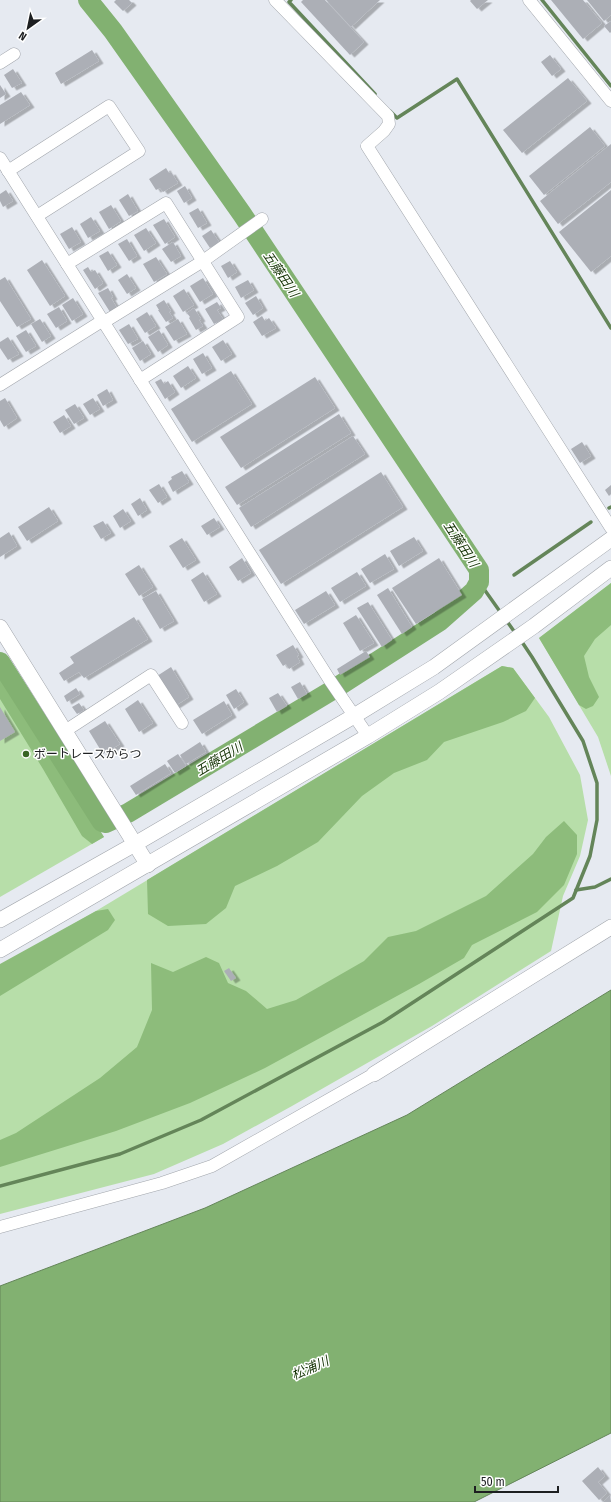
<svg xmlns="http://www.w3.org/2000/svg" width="611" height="1502" viewBox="0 0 611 1502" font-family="'Fira Sans Condensed','Noto Sans JP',sans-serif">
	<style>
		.green { fill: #b7dea9 }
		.forest { fill: #8dbc7b }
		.water { fill: #82b171; stroke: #648559 }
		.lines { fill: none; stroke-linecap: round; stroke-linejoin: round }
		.stream { stroke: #648559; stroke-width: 3.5 }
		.river { stroke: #82b171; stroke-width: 20 }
		.building { fill: #acafb6; filter: url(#shadow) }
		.minor-casing { stroke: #a2a6ac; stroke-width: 13 }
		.tertiary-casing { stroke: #a2a6ac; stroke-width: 16 }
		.minor { stroke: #fff; stroke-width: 12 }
		.tertiary { stroke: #fff; stroke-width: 15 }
		.poi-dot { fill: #386524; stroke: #fff; stroke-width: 1.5 }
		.labels { text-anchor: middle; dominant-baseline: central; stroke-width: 3; stroke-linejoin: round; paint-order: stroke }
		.poi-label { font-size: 12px; fill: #1d1f21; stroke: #fff; text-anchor: start }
		.water-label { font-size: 13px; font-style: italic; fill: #173507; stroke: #fff }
	</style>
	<defs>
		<filter id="shadow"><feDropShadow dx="4.5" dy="2.5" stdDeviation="0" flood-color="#0004"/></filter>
	</defs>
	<rect width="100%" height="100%" fill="#e6eaf1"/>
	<g class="green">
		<path d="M611 583V776L598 737 539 638Z"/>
		<path d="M502 666 513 668 549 717 580 775 588 820 580 856 563 896 551 951 432 1026 292 1106 223 1144 154 1174 0 1214V966L96 911Z"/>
		<path d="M0 672 104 837 0 897Z"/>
	</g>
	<g class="forest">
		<path d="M611 583V625L595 639 584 656 589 677 599 697 593 706 586 709 579 705 539 638Z"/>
		<path d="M502 666 513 668 535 698 526 711 503 722 444 742 427 760 394 773 362 796 318 842 277 866 235 886 226 908 206 924 168 926 148 914 147 880Z"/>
		<path d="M0 672 104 837 92 844 82 836 43 769 0 699Z"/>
		<path d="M564 821 577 835V854L564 885 537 912 472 945 464 958 419 984 265 1068 190 1103 116 1131 0 1167V1140L16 1133 100 1078 137 1047 152 1010 151 963 173 972 206 957 219 963 228 983 246 991 267 1009 296 1000 364 961 388 937 416 931 486 896 533 854 546 837Z"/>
		<path d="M108 909 115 920 108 930 0 996V964L96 911Z"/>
	</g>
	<path class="water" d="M611 990V1433L474 1502H0V1286L205 1208 407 1115Z"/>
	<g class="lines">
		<g class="stream">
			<path d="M291 0 289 2 375 94"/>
			<path d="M542 0 611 86"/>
			<path d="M390 111 397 118 457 79 611 328"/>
			<path d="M609 508 611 507"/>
			<path d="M514 575 591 522"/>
			<path d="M479 582 501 613"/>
			<path d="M506 620 516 634"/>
			<path d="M576 890 595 887 611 879"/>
			<path d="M0 1186 120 1154 201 1120 383 1022 573 898 590 856 597 820V783L583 741 532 657 520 639"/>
		</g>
		<path class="river" d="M0 662 102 822 106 823 128 813 331 691 440 621 474 591 479 582V570L242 214 113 31 88 0"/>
	</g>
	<g class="building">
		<path d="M116 0H129L132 3 123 11 114 2Z"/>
		<path d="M303 0H325L364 42 350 55 301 2Z"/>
		<path d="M326 0H380L351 27Z"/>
		<path d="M471 0H488L477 9 470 1Z"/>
		<path d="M551 0H583L602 23 583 39Z"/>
		<path d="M587 0H611V15L604 21Z"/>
		<path d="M611 21V32L610 33 604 26Z"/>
		<path d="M92 50 99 61 61 84 55 73Z"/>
		<path d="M550 55 561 69 552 76 541 62Z"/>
		<path d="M13 69 22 83 12 88 4 75Z"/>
		<path d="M568 78 587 101 522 153 503 130Z"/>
		<path d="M0 85 6 94 0 98Z"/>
		<path d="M21 92 30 105 0 124V105Z"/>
		<path d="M590 127 605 146 544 195 529 176Z"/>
		<path d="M611 144V182L558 224 540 201Z"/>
		<path d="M166 168 169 173 171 172 178 183 163 192 160 188 156 190 149 179Z"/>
		<path d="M185 186 192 198 184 203 177 191Z"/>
		<path d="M6 190 13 201 3 207 0 201V194Z"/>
		<path d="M611 190V256L591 272 559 232Z"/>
		<path d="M128 194 138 211 129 216 119 200Z"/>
		<path d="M111 205 121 221 109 229 99 212Z"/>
		<path d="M198 208 207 223 198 228 189 213Z"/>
		<path d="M91 217 100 231 88 238 80 224Z"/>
		<path d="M164 219 175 237 165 244 153 225Z"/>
		<path d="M72 227 81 242 69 249 60 234Z"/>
		<path d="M146 228 156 243 144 251 134 235Z"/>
		<path d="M211 230 219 242 210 248 202 236Z"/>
		<path d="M127 239 137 256 129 261 118 244Z"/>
		<path d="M173 242 181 256 171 262 162 249Z"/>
		<path d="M108 251 117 265 108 271 99 256Z"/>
		<path d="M156 257 167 274 154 282 143 264Z"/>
		<path d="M42 260 65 296 50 306 27 270Z"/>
		<path d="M230 261 237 272 228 278 221 266Z"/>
		<path d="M88 267 91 272 95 270 103 283 95 289 83 270Z"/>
		<path d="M127 274 136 288 127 294 118 280Z"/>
		<path d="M5 277 31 319 17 327 0 301V280Z"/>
		<path d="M203 278 213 294 200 302 190 286Z"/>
		<path d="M248 280 254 290 241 298 235 287Z"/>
		<path d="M108 288 113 297 111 298 117 308 110 312 98 293Z"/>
		<path d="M184 289 194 305 183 312 173 296Z"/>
		<path d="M256 296 263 308 253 315 245 303Z"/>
		<path d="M73 298 83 314 72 321 62 305Z"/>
		<path d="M164 300 171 311 169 312 173 318 166 322 158 310H159L156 305Z"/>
		<path d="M217 302 221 308 217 310 223 319 214 324 205 309Z"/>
		<path d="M59 307 67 321 56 328 47 314Z"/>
		<path d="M194 308 201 319 199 320 203 326 196 330 189 318 190 317 187 313Z"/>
		<path d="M147 312 156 326 145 333 136 319Z"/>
		<path d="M262 316 265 321 269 318 276 328 262 336 253 322Z"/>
		<path d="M40 319 51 336 42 342 31 324Z"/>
		<path d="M178 319 187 334 174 341 165 327Z"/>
		<path d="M129 324 138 339 128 344 119 330Z"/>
		<path d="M26 330 36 346 26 352 16 336Z"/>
		<path d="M159 330 168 345 158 352 148 337Z"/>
		<path d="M8 337 19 354 8 360 0 348V342Z"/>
		<path d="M223 340 232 354 221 361 212 347Z"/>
		<path d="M143 341 151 354 140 361 132 348Z"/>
		<path d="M203 353 212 368 202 374 193 359Z"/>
		<path d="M188 366 196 378 181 388 173 376Z"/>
		<path d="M231 371 252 404 192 442 171 409Z"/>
		<path d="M315 377 335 408 241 468 220 437Z"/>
		<path d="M161 379 164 384 168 381 175 392 165 399 155 382Z"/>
		<path d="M107 389 113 400 103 406 97 395Z"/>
		<path d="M5 398 17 418 4 427 0 420V401Z"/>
		<path d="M93 398 100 409 90 415 83 404Z"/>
		<path d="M75 404 84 418 74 424 65 410Z"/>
		<path d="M339 414 351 433 237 505 225 487Z"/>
		<path d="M64 415 71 426 60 433 53 422Z"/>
		<path d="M353 436 365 454 251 527 239 508Z"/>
		<path d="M582 442 591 456 580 463 571 449Z"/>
		<path d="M182 471 189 482 173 492 168 482 172 479 171 477Z"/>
		<path d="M381 472 403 507 281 584 259 550Z"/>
		<path d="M159 484 167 497 158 503 149 490Z"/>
		<path d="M611 485V494L609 496 605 490Z"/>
		<path d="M140 498 147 510 138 516 131 504Z"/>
		<path d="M49 507 58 521 27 541 18 527Z"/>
		<path d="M123 509 131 521 120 528 113 516Z"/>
		<path d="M214 518 220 527 207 535 201 526Z"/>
		<path d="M103 521 111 533 101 539 93 526Z"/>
		<path d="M9 532 17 546 0 557V538Z"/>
		<path d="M414 537 423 551 399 566 390 551Z"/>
		<path d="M182 538 196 560 183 568 169 546Z"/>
		<path d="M385 554 394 569 370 583 361 569Z"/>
		<path d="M242 558 251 573 238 581 229 567Z"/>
		<path d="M439 558 462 595 416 624 392 588Z"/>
		<path d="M139 565 153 587 139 596 125 574Z"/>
		<path d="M203 572 217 594 204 602 191 580Z"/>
		<path d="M357 572 366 586 340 602 331 588Z"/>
		<path d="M388 588 412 627 402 634 377 595Z"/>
		<path d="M156 591 174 621 160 629 142 599Z"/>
		<path d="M326 591 335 605 304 624 295 610Z"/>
		<path d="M368 602 392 640 382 647 357 608Z"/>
		<path d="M356 615 374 643 360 651 343 623Z"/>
		<path d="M134 617 148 639 84 678 79 672 64 681 59 673 74 663 70 657Z"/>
		<path d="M293 645 299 655 297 656 300 662 289 669 286 664 283 666 276 655Z"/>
		<path d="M366 651 370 657 340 675 337 669Z"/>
		<path d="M171 667 189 697 175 706 157 676Z"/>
		<path d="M300 682 307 694 298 699 291 687Z"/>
		<path d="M76 688 80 694 67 702 64 696Z"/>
		<path d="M236 689 244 702 234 709 226 695Z"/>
		<path d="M278 693 287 706 277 712 269 698Z"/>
		<path d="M138 700 153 723 139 732 125 709Z"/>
		<path d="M224 701 232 715 202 734 193 720Z"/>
		<path d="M79 703 84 710 77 714 72 707Z"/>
		<path d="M0 707 15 732 0 741Z"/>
		<path d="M105 721 120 744 103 754 89 731Z"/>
		<path d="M200 742 206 752 186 764 180 755Z"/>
		<path d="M178 754 186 766 175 773 167 761Z"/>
		<path d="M165 764 171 773 136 795 130 786Z"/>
		<path d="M229 968 236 978 231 981 224 971Z"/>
		<path d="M598 1467 605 1476 598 1482 607 1493 599 1500 582 1481Z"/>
		<path d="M610 1495 611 1502H603Z"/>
	</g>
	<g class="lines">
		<defs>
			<g id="minor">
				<path d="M275 0 388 116 389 124 384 131 367 146 611 528"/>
				<path d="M529 0 611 101"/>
				<path d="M0 63 14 54"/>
				<path d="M0 158 329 679 368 736"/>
				<path d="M8 171 109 106 139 151 37 216"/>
				<path d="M67 264 166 203 238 317 140 380"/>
				<path d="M0 385 102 321 109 319 203 261 262 219"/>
				<path d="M65 731 151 675 182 723"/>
				<path d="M0 1227 162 1183 212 1166 374 1074"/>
			</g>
			<g id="tertiary">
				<path d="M0 627 148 865"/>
				<path d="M0 920 135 844 354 716 434 667 611 539"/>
				<path d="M0 950 368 736 439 692 534 626 611 568"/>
				<path d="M374 1074 611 927"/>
			</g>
		</defs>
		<use href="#minor" class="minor-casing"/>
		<use href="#tertiary" class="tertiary-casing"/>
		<use href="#minor" class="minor"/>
		<use href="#tertiary" class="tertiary"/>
	</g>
	<circle class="poi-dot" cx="26" cy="754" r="4"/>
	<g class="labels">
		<g class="poi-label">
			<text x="34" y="754">ボートレースからつ</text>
		</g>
		<g class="water-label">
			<text transform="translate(281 274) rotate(56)">五藤田川</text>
			<text transform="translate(461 544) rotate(57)">五藤田川</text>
			<text transform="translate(219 759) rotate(-31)">五藤田川</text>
			<text transform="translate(310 1368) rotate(-24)">松浦川</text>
		</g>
	</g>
	<g transform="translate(28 28) rotate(213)" stroke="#ffffff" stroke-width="3" paint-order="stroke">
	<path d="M0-3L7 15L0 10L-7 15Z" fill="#1d1f21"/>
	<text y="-6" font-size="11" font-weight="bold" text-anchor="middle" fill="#1d1f21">N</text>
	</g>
	<path d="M475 1486v6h83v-6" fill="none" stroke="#1d1f21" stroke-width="2"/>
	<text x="481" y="1486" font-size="12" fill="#1d1f21" stroke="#ffffff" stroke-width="3" paint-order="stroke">50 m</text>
</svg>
